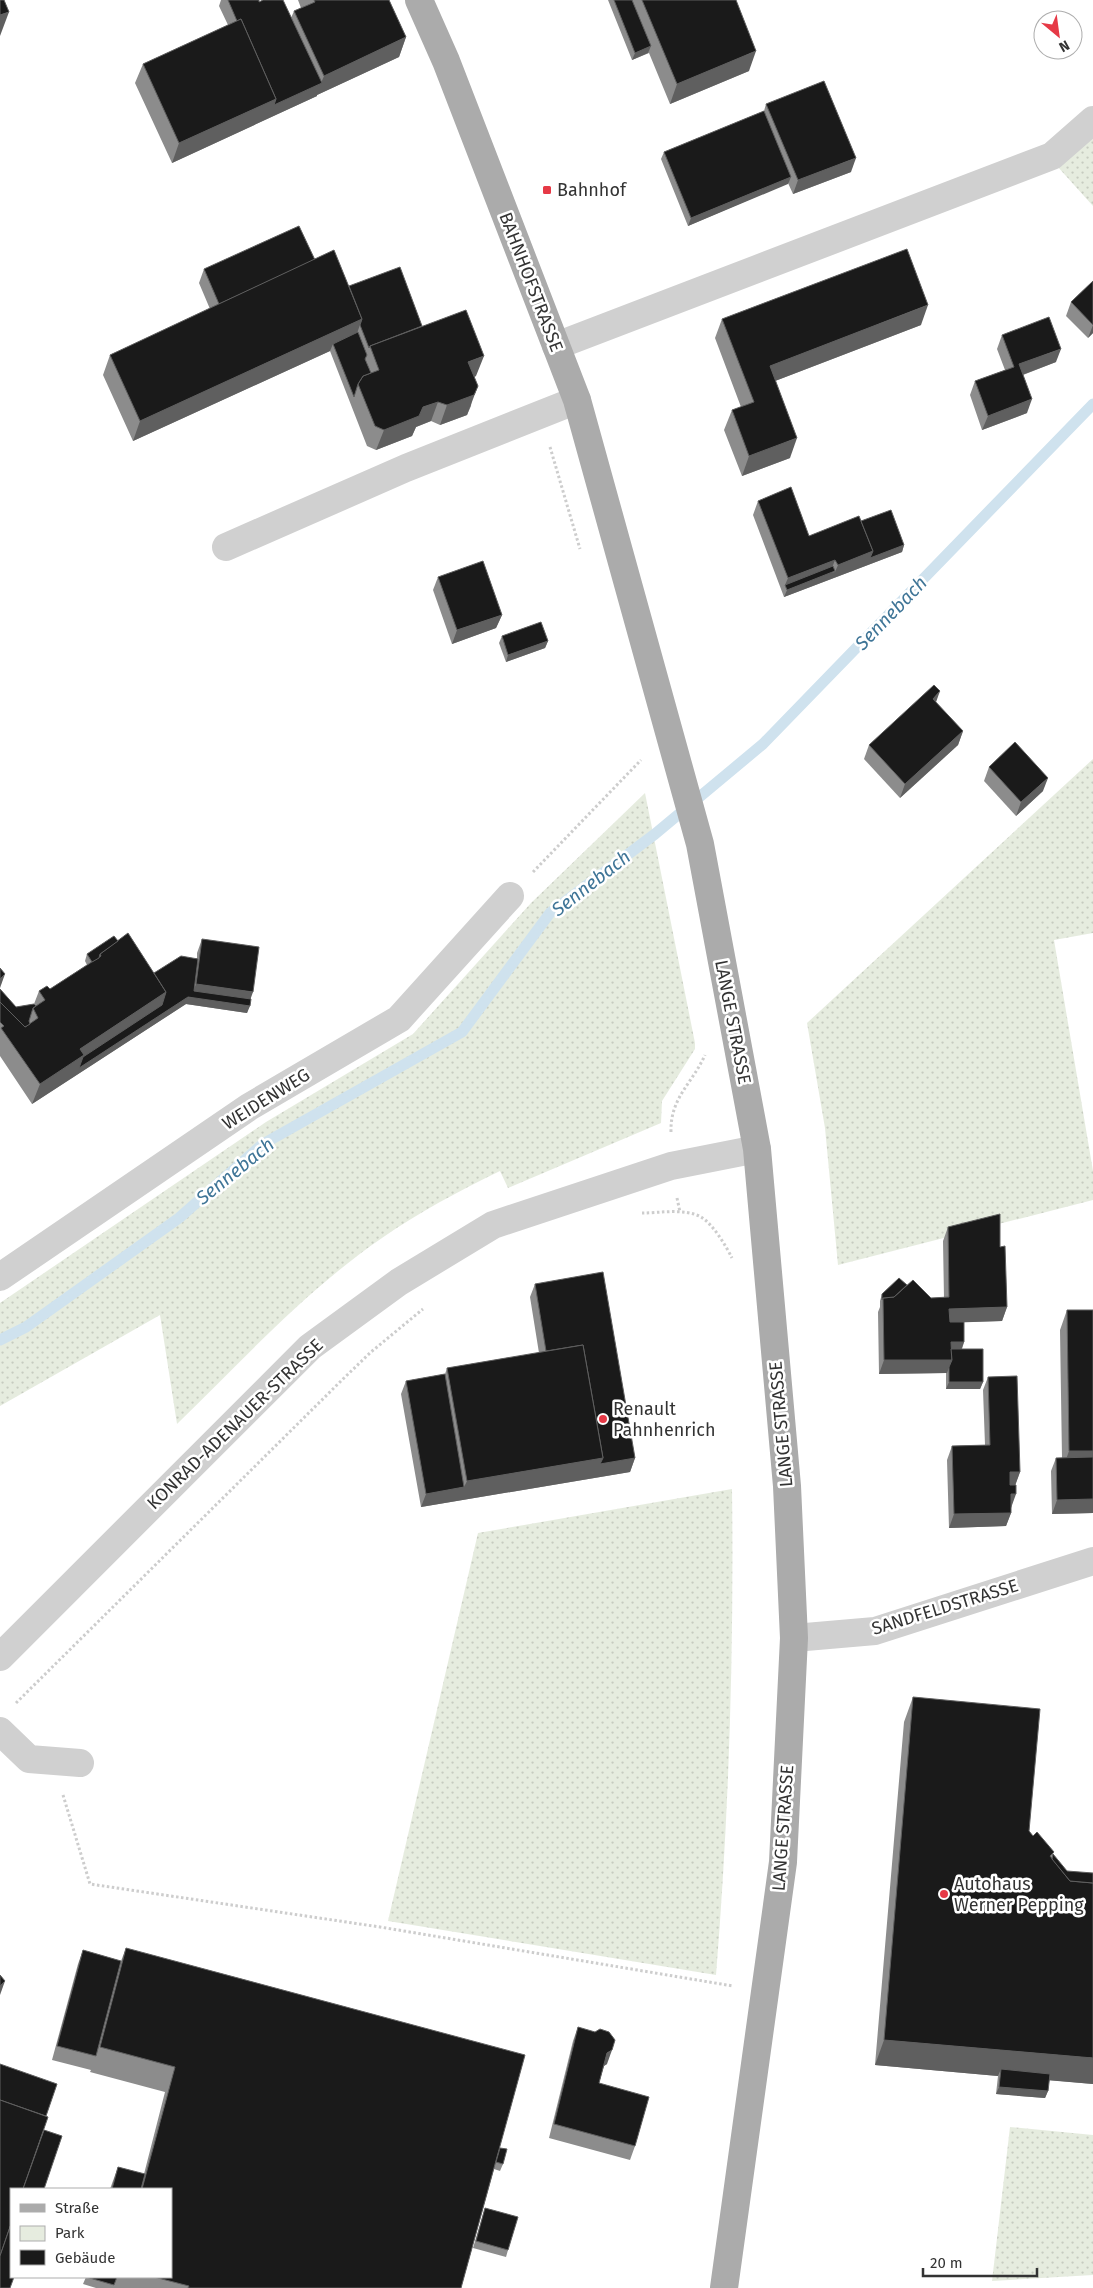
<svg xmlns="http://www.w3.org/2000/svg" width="1093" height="2288" viewBox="0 0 1093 2288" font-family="'Fira Sans',sans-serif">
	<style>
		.green { fill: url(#green-dots) }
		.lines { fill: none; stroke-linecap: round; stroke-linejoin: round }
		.stream { stroke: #cfe2ee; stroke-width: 11 }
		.path { stroke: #cdcdcd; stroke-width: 3; stroke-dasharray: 2.5 2.5; stroke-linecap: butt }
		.minor { stroke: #d0d0d0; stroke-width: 28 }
		.major { stroke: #ababab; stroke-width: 28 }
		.wall { fill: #8c8c8c }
		.shaded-wall { fill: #5f5f5f }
		.building { fill: #1a1a1a; stroke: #5f5f5f }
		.poi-dot { fill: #e63946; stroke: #fff; stroke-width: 2 }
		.labels { text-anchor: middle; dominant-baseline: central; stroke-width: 5; stroke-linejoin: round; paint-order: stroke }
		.poi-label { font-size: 18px; fill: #333; stroke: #fff; text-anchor: start }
		.street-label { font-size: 18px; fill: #333; stroke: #fff }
		.water-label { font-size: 19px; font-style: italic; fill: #3f7597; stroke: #fff }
	</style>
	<defs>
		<pattern id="green-dots" width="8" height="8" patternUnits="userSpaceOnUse" patternTransform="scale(1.25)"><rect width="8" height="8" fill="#e6ecdf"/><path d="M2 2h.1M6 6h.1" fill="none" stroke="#c6cbc0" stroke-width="1.8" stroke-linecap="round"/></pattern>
	</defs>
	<rect width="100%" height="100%" fill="#fff"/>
	<g class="green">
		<path d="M1093 133V206L1057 166Z"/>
		<path d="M1093 759V933L1054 940 1093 1171V1200L838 1265 825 1128 807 1023Z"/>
		<path d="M645 793 695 1043V1049L662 1101 661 1123 508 1188 500 1171C459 1191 419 1212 382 1238 306 1290 242 1361 177 1424L160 1315 0 1406V1303L266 1122 413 1034 531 903Z"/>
		<path d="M732 1489C734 1652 729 1813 716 1975L388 1921 478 1533Z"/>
		<path d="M1010 2127 1093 2135V2275L992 2281Z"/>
	</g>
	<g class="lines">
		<path class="stream" d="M0 1340 26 1327 179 1218 263 1144 462 1032 550 913 655 834 763 744 1093 404"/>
		<g class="path">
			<path d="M550 447 580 549"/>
			<path d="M533 872 641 760"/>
			<path d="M671 1132C670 1098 692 1084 705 1055"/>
			<path d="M677 1198 680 1212"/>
			<path d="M642 1213C659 1213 685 1208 701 1217 713 1224 726 1246 732 1258"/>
			<path d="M16 1703 343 1379 371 1352 423 1309"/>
			<path d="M63 1795 90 1884 380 1927 733 1986"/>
		</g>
		<g class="minor">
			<path d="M556 346 1052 156 1093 120"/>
			<path d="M226 547 406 468 577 400"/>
			<path d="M0 1277 249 1107 399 1019 510 896"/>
			<path d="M794 1638 875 1631 1093 1561"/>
			<path d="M0 1657 310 1347 399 1282 493 1225 671 1166 757 1149"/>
			<path d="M0 1731 29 1759 80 1763"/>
		</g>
		<path class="major" d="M419 0 446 61 577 400 700 844 757 1149 787 1486 794 1638 783 1862 724 2288"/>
	</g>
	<g class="wall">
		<path d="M221 0H259V2L291 18 294 11 301 8 298 0H389L406 37 399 57 317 95V96L172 163 135 83 143 64 228 25 219 6Z"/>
		<path d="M608 0H736L749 71 670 104 649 53 632 60Z"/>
		<path d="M766 104 851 172 793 194 788 183 688 226 661 159 664 152 764 111Z"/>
		<path d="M315 260 349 286 422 326 476 376 474 377 471 406 467 415 440 425 431 421 416 427 412 436 376 450 367 446 330 351 133 441 103 375 110 355 210 309 199 283 204 269Z"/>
		<path d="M1093 281V333L1088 338 1066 316 1071 302Z"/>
		<path d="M722 319 921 325 775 381 790 458 742 476 724 430 732 410 741 407 715 338Z"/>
		<path d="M1002 335 1056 362 1023 375 1027 413 982 430 970 395 975 381 1005 370 997 349Z"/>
		<path d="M758 501 809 536 861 521 904 545 902 552 784 597 753 515Z"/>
		<path d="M438 577 502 615 496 628 452 644 433 590Z"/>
		<path d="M502 636 548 641 545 648 506 662 499 643Z"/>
		<path d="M936 703 963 731 958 745 900 798 864 759 869 745Z"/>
		<path d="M989 767 1043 791 1016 816 984 781Z"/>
		<path d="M202 939 251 999 247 1013 186 1004 32 1104 0 1056V989L16 1007 34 1004 39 991 50 989 87 965 85 961 87 954 118 941 154 973 197 958V953Z"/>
		<path d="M948 1227 1000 1247 1007 1307 1002 1321 964 1322V1342L962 1349 983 1382 980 1389H946V1373L879 1374 878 1312 880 1307V1301L882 1294 907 1285 931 1298H944L943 1241Z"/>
		<path d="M535 1284 635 1458 630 1472 421 1507 401 1394 406 1381 445 1374 447 1368 539 1353 530 1297Z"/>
		<path d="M1067 1310 1093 1513 1052 1514 1051 1471 1056 1458H1062L1060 1330Z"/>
		<path d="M988 1377 1020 1472 1015 1485 1011 1508V1513L1006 1526 949 1528 947 1460 952 1446 985 1445 983 1390Z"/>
		<path d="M913 1697 1033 1836 1054 1852 1053 1854 1093 2084 1049 2080 1048 2091 1045 2098 996 2094 998 2076 875 2065 904 1722Z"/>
		<path d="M126 1948 500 2148 503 2164 500 2171 494 2169 461 2288H96L83 2284 86 2277H171V2189H110L118 2167 144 2174 165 2092 90 2072 92 2068 91 2070 52 2060 78 1964 83 1950 121 1961Z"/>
		<path d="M578 2027 607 2064 604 2066 599 2083 635 2146 630 2160 549 2138 573 2041Z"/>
		<path d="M485 2208 508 2250 506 2257 473 2248Z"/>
	</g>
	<g class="shaded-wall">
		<path d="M9 12 0 36V15Z"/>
		<path d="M406 37 399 57 317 95V96L172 163 179 143 276 99 321 83 324 76Z"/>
		<path d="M651 46 648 53 632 60 635 53Z"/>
		<path d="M756 51 749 71 670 104 677 84Z"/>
		<path d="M856 158 851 172 793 194 798 180Z"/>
		<path d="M791 177 788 184 688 226 691 218Z"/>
		<path d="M928 305 921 325 762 386 770 366Z"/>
		<path d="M362 319 355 339 333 344 330 351 133 441 140 421Z"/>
		<path d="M1093 324V333L1088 338 1093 325Z"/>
		<path d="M1061 349 1056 362 1014 378 1019 364Z"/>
		<path d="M484 356 476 376 461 382 468 362Z"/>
		<path d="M478 386 467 415 440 425 447 405Z"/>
		<path d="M1032 399 1027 413 982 430 988 416Z"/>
		<path d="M438 402 431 421 416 427 412 436 376 450 384 430 423 407Z"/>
		<path d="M797 438 790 458 742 476 749 456Z"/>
		<path d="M904 545 902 552 784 597 787 590 785 585 788 578 835 560 830 573 835 572 838 565 873 551Z"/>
		<path d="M502 615 496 628 452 644 457 630Z"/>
		<path d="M548 641 545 648 506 662 508 655Z"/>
		<path d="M940 691 935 705 933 699Z"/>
		<path d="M963 731 958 745 900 798 905 784Z"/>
		<path d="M1048 778 1043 791 1016 816 1021 802Z"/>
		<path d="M5 974 0 988V979Z"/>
		<path d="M196 984 253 992 248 1006H250L247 1013 186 1004 32 1104 40 1084 80 1049 166 992 191 998Z"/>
		<path d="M1007 1307 1002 1321 944 1323 949 1309Z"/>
		<path d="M951 1342H964L959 1356H949Z"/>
		<path d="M884 1360H952L947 1373 879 1374Z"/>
		<path d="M949 1382H983L980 1389H946Z"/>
		<path d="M1069 1451H1093V1471H1062Z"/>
		<path d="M603 1458H635L630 1472 421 1507 426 1494 464 1487 467 1481Z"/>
		<path d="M1010 1472H1020L1015 1486H1005Z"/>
		<path d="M1011 1494H1016L1011 1508Z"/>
		<path d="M1093 1499V1513L1052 1514 1057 1500Z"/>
		<path d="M1011 1513 1006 1526 949 1528 954 1514Z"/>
		<path d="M5 1981 0 1995V1986Z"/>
		<path d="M884 2040 1093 2058V2084L1000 2076 1001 2069 998 2076 875 2065Z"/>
		<path d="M612 2050 607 2064 602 2067 607 2053Z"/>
		<path d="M999 2087 1048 2091 1045 2098 996 2094Z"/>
	</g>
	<g class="building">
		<path d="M0 0H4L9 12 0 15Z"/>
		<path d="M228 0H259V2L263 0H283L322 83 274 105 276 99 241 19 237 21Z"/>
		<path d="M314 0H389L406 37 324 76 294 11 315 2Z"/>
		<path d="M614 0H632L651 46 635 53Z"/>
		<path d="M642 0H736L756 51 677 84Z"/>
		<path d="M241 19 276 99 179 143 143 64Z"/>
		<path d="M824 81 856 158 798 180 766 104Z"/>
		<path d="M764 111 791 177 691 218 664 152Z"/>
		<path d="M299 226 315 260 219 304 204 269Z"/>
		<path d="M907 249 928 305 770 366 797 438 749 456 732 410 754 402 722 319Z"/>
		<path d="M334 250 362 319 140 421 110 355Z"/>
		<path d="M400 267 422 326 370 346 369 348 360 325 362 319 349 286Z"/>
		<path d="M1093 281V325L1071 302Z"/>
		<path d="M466 310 484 356 468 362 478 386 474 395 447 405 438 402 423 407 419 416 384 430 375 426 358 384 363 376 379 370 370 346Z"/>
		<path d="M1049 317 1061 349 1019 364 1032 399 988 416 975 381 1014 367 1002 335Z"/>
		<path d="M358 332 367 355 365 359 371 373 363 376 358 384 354 397 333 344Z"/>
		<path d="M791 487 809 536 859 516 873 551 838 565 835 560 788 578 758 501Z"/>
		<path d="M891 510 904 545 870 558 873 551 861 521Z"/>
		<path d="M483 561 502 615 457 630 438 577Z"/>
		<path d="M833 566 835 571 787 590 785 585Z"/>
		<path d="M541 622 548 641 508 655 502 636Z"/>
		<path d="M934 685 940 691 933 699 963 731 905 784 869 745Z"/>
		<path d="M1015 742 1048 778 1021 802 989 767Z"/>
		<path d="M128 933 166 992 80 1049 84 1055 40 1084 1 1028 4 1026 0 1022V1002L25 1027 38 1018 33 1008 45 1000 39 991 47 986 50 989 101 956 100 954Z"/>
		<path d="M114 936 118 941 100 954 99 958 92 962 87 954Z"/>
		<path d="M202 939 259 947 253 992 196 984Z"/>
		<path d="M181 956 198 959 194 991 251 999 250 1006 188 997 79 1068 83 1057 162 1005 166 992 154 973Z"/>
		<path d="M0 968 5 974 0 979Z"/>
		<path d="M0 989 16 1007 34 1004 36 1006 33 1008 29 1021 30 1024 25 1027 0 1002Z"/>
		<path d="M1000 1214V1247L1005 1246 1007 1307 949 1309 950 1322H964V1342H951L952 1360H884L883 1298 894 1297 913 1280 931 1298 949 1297 948 1227Z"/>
		<path d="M603 1272 635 1458 600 1464 603 1458 583 1345 546 1351 535 1284Z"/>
		<path d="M899 1278 907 1285 894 1297 883 1298 882 1300V1294Z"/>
		<path d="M1067 1310H1093V1451H1069Z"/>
		<path d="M583 1345 603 1458 467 1481 447 1368Z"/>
		<path d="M951 1349H983V1382H949V1367L952 1360Z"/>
		<path d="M445 1374 464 1487 426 1494 406 1381Z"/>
		<path d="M1017 1376 1020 1472H1010V1485H1016V1494H1011V1513L954 1514 952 1446 990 1445 988 1377Z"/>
		<path d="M1093 1457V1499L1057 1500 1056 1458Z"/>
		<path d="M913 1697 1040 1709 1029 1831 1033 1836 1037 1832 1054 1852 1050 1856 1070 1881 1093 1883V2058L884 2040Z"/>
		<path d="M1053 1854 1067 1871 1093 1873V1883L1070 1881 1052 1859Z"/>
		<path d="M126 1948 525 2055 461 2288H188L189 2286 154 2277H171V2189H142L175 2067 100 2047Z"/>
		<path d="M83 1950 121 1961 96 2056 57 2046Z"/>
		<path d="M0 1975 5 1981 0 1986Z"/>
		<path d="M578 2027 595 2032 600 2029 609 2032 615 2040 612 2050 607 2053 599 2083 649 2097 635 2146 554 2124Z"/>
		<path d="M0 2064 57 2084 46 2116 0 2100Z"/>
		<path d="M1001 2069 1050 2074 1048 2091 999 2087Z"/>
		<path d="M0 2100 48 2117 23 2189H11V2224L0 2256Z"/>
		<path d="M44 2130 62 2136 44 2189H23Z"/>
		<path d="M500 2148 507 2149 503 2164 496 2162Z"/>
		<path d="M118 2167 145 2174 141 2189H112Z"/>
		<path d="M485 2208 518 2217 508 2250 476 2241Z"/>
		<path d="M11 2224V2277H14L10 2288H0V2256Z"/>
		<path d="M86 2277H117L114 2285Z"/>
	</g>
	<g class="poi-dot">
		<rect x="542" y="185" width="10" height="10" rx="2.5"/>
		<circle cx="603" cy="1419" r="5"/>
		<circle cx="944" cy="1894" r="5"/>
	</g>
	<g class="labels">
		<g class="poi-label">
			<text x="557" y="190">Bahnhof</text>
			<text x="613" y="1409">Renault<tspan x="613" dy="21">Pahnhenrich</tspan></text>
			<text x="954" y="1884">Autohaus<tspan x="954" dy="21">Werner Pepping</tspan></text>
		</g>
		<g class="street-label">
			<text transform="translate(531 282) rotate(69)">BAHNHOFSTRASSE</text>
			<text transform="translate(733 1022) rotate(79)">LANGE STRASSE</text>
			<text transform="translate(266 1099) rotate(-32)">WEIDENWEG</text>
			<text transform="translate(235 1424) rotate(-44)">KONRAD-ADENAUER-STRASSE</text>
			<text transform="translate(781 1424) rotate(-95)">LANGE STRASSE</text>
			<text transform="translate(945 1607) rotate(-17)">SANDFELDSTRASSE</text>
			<text transform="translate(783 1828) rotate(-86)">LANGE STRASSE</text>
		</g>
		<g class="water-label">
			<text transform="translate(891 613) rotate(-46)">Sennebach</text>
			<text transform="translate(591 883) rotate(-38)">Sennebach</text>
			<text transform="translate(235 1171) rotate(-39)">Sennebach</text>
		</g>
	</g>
	<rect x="10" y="2188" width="162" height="90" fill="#ffffff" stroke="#adadad"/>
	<rect x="20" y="2204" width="25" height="8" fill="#ababab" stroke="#adadad"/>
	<text x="55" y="2213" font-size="15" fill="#333333">Straße</text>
	<rect x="20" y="2226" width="25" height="15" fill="#e6ecdf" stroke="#adadad"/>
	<text x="55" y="2238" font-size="15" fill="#333333">Park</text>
	<rect x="20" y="2250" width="25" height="15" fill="#1a1a1a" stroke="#adadad"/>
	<text x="55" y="2263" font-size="15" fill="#333333">Gebäude</text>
	<g transform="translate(1058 35) rotate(151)"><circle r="24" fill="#ffffff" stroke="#adadad"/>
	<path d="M0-4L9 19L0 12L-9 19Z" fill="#e63946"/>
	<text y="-8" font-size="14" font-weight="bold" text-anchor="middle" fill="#333333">N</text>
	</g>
	<path d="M923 2268v8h114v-8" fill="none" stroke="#333333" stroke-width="2.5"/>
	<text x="930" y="2268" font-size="15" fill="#333333" stroke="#ffffff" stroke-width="4" paint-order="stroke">20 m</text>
</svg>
